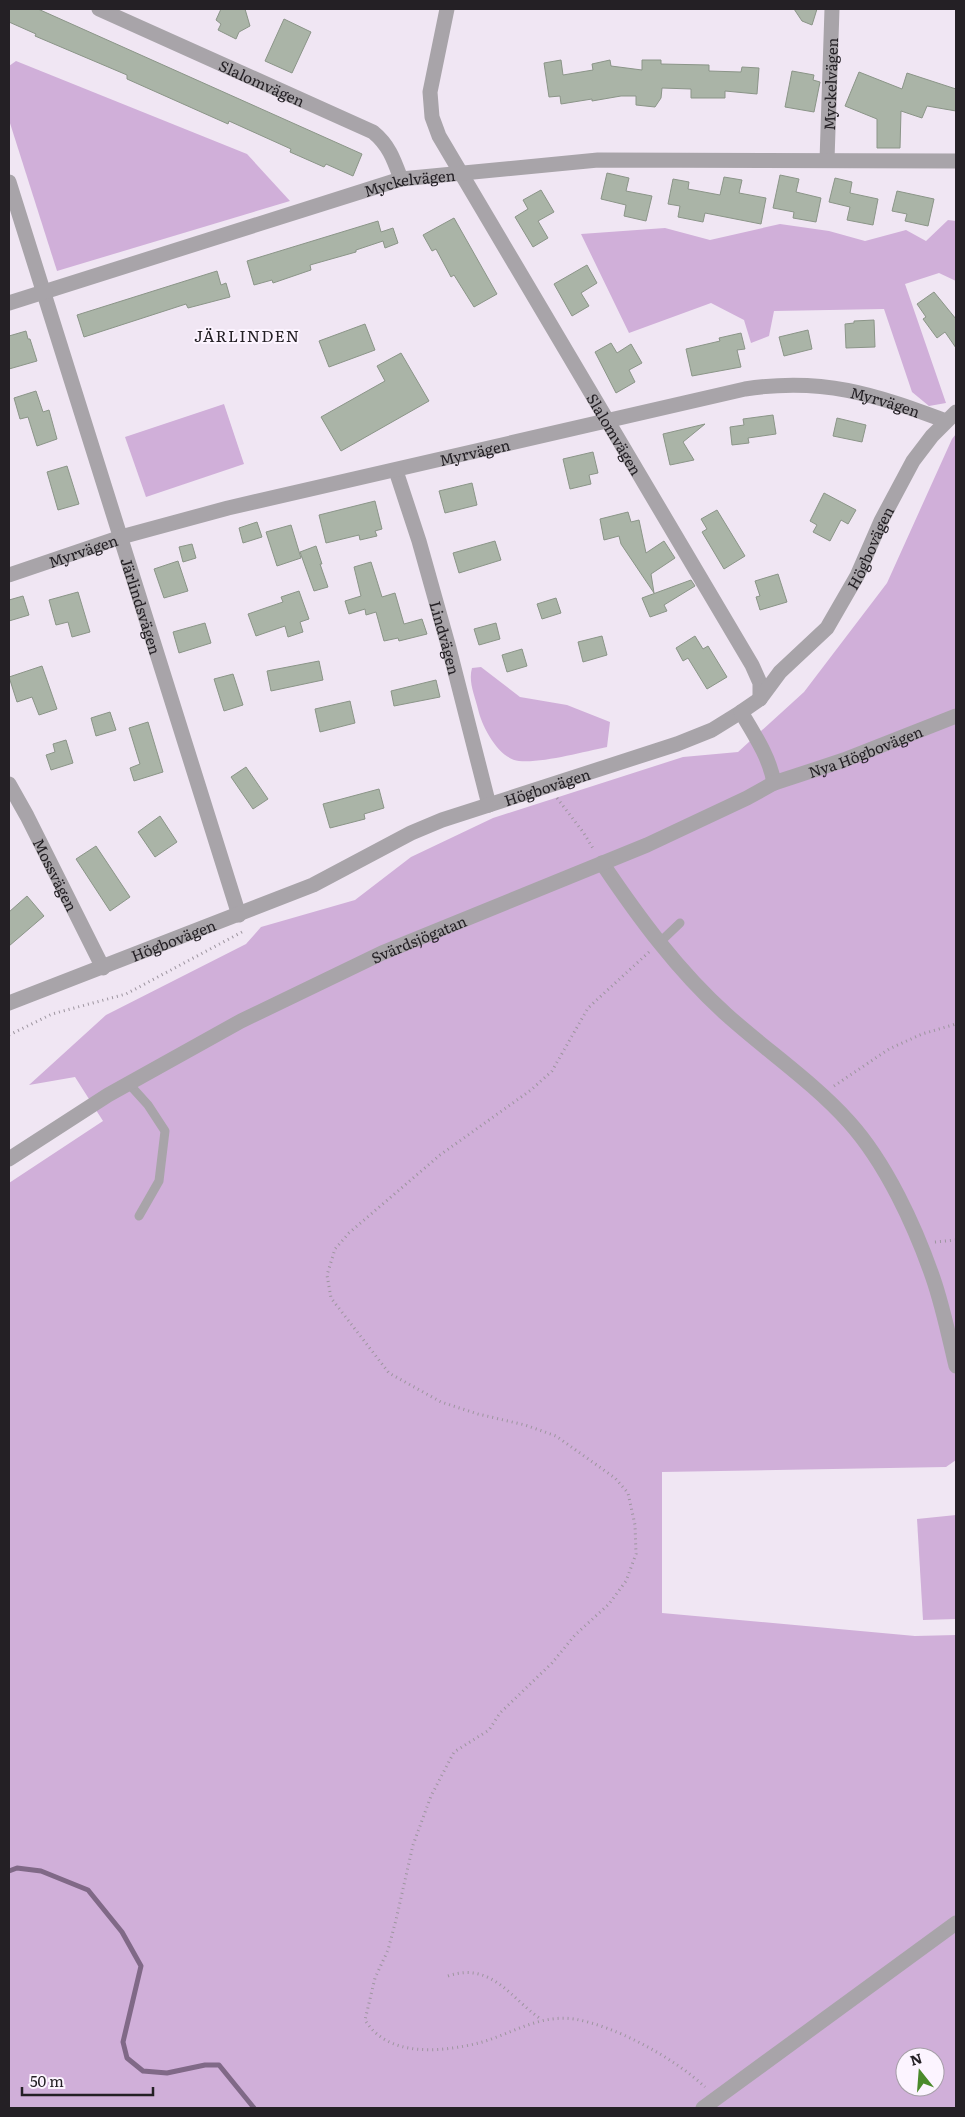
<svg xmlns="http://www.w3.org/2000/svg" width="965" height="2117" viewBox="0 0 965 2117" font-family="Literata,serif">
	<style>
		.green { fill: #d0afd9; fill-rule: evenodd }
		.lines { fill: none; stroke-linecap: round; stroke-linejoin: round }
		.stream { stroke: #806987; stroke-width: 5 }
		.building { fill: #aab4a7; stroke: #8b9588 }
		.path { stroke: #9d959f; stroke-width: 3; stroke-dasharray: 1 4; stroke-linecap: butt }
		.service { stroke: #a8a4a9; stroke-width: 9 }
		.minor { stroke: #a8a4a9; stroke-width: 15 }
		.tertiary { stroke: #a8a4a9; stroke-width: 15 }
		.labels { text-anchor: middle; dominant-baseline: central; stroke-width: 4; stroke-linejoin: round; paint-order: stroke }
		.street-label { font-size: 15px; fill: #242025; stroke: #fcf4ff }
		.neighbourhood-label { font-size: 16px; letter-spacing: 1px; fill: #242025; stroke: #fcf4ff }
	</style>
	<rect width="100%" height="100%" fill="#f0e6f3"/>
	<g class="green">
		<path d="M16 61 247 154 290 201 57 271 9 120V66Z"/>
		<path d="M948 220 956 221V281L939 273 905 284 946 403 929 406 912 392 884 309 774 311 769 336 751 343 744 320 711 303 629 333 581 234 665 228 710 240 780 224 829 231 865 241 906 230 926 241Z"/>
		<path d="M224 404 244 464 146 497 125 437Z"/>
		<path d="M956 434V1460L946 1467 662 1472V1613L915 1636 956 1635V2108H9V1183L103 1121 75 1077 29 1085 106 1015 246 944 261 927 355 900 411 857 493 818 683 757 738 752 804 692 887 583 952 439ZM905 2057H935V2087H905Z"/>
		<path d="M481 667 520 697 567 705 610 722 607 747C582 752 544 763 519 761 499 759 482 727 478 709 475 696 468 682 472 668Z"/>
		<path d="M956 1515V1619L923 1620 917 1519Z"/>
	</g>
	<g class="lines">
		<path class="stream" d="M9 1871 17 1868 41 1871 88 1890 122 1932 141 1966 123 2042 127 2058 143 2071 167 2073 205 2065H219L254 2108"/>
	</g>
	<g class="building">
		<path d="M9 9H38L362 154 353 176 326 164 324 167 290 152 291 149 229 121 228 124 127 79V75L35 36 36 34 9 22Z"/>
		<path d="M221 9H245L250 26 239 32 236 39 218 30 221 24 216 20Z"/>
		<path d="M794 9H817L812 25 802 21Z"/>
		<path d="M284 19 311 32 292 73 265 61Z"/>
		<path d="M561 60 563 75 593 70 592 64 610 60 611 66 642 70V60H661V64L709 65V71L741 72 742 67 759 68 757 94 725 91V98H691V89L662 88 661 98 655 107 636 105V96H621L592 101V99L561 104 560 96 549 97 544 63Z"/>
		<path d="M792 71 814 75 813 80 820 82 814 112 785 107Z"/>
		<path d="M859 72 902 89 907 73 956 89V111L927 106 922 118 901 111 900 148H877V119L845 106Z"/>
		<path d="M607 173 629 178 626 191 652 196 646 221 624 216 626 205 601 199Z"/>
		<path d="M780 175 799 179 796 192 821 198 816 222 793 218 794 212 773 208Z"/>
		<path d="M724 177 742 180 739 193 766 198 761 224 705 213 703 222 678 217 680 206 668 204 673 179 689 182 688 189 720 195Z"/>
		<path d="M835 178 852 182 850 193 878 199 873 225 847 220 850 207 829 202Z"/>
		<path d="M541 190 554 212 538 221 548 238 533 247 515 217 528 209 523 200Z"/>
		<path d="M897 191 934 199 928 226 905 221 907 214 892 211Z"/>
		<path d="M454 218 497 294 474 307 454 275 451 277 436 249 432 251 423 235Z"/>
		<path d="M378 221 381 232 393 228 398 243 385 248 383 241 356 250V252L310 265 311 270 273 283 272 280 254 285 247 261Z"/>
		<path d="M587 265 597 283 581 293 589 306 572 316 554 284Z"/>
		<path d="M217 271 221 285 226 283 230 297 188 308 186 304 84 337 77 315Z"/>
		<path d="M934 292 956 319V348L945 332 937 338 923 319 926 317 917 304Z"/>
		<path d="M874 320 875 347 846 348 845 324 854 323V321Z"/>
		<path d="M365 324 375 350 329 367 319 341Z"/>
		<path d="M808 330 812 349 784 356 779 337Z"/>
		<path d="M26 331 28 339H30L37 361 9 369V336Z"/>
		<path d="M741 333 745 349 737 350 741 367 692 376 686 349 720 341 719 338Z"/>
		<path d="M611 343 617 353 631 344 642 363 629 370 635 382 616 393 595 352Z"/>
		<path d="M401 353 429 401 341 451 321 417 385 381 377 366Z"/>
		<path d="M36 391 43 412 49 410 57 439 37 446 28 417 20 419 14 398Z"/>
		<path d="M773 415 776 434 748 438 749 443 732 445 730 427 744 425 743 419Z"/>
		<path d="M837 418 866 425 862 442 833 436Z"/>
		<path d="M705 424 683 442 694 460 670 465 663 434Z"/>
		<path d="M593 452 598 473 589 475 591 484 570 489 563 459Z"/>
		<path d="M67 466 79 504 58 510 47 472Z"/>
		<path d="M472 483 477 505 445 513 439 491Z"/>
		<path d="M824 493 856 510 848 524 841 520 830 541 813 532 817 525 810 521Z"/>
		<path d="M375 501 382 529 375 531 377 536 360 540 359 535 326 543 319 515Z"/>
		<path d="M717 510 745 556 724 569 702 532 707 529 701 519Z"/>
		<path d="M628 512 631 522 639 520 646 553 664 541 675 558 651 574 654 593 621 544 619 536 604 540 600 519Z"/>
		<path d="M257 522 262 537 243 543 239 528Z"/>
		<path d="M291 525 301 558 277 566 266 532Z"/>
		<path d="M495 541 501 560 459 573 453 553Z"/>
		<path d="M192 544 196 558 183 562 179 547Z"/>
		<path d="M316 546 322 564H320L328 587 314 591 300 552Z"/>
		<path d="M178 561 188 591 164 598 154 569Z"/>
		<path d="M371 562 382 597 395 593 404 624 422 619 427 634 399 641 398 638 384 641 376 612 366 615 365 609 349 614 345 601 361 596 354 567Z"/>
		<path d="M778 574 787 602 760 610 756 597 760 596 755 581Z"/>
		<path d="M691 580 695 586 664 605 667 611 650 617 642 598Z"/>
		<path d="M299 591 309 619 300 622 303 632 288 637 285 626 256 636 248 614 283 602 281 597Z"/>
		<path d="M78 592 90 632 72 637 68 622 56 625 49 600Z"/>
		<path d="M23 596 29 615 9 621V600Z"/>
		<path d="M556 598 561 613 542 619 537 604Z"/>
		<path d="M205 623 211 643 179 653 173 632Z"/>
		<path d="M496 623 500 639 479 645 474 629Z"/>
		<path d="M602 636 607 655 583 662 578 642Z"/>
		<path d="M695 636 703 649 708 646 727 677 707 689 688 658 683 661 676 648Z"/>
		<path d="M522 649 527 666 507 672 502 655Z"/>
		<path d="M319 661 323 680 271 691 267 671Z"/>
		<path d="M42 666 57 709 39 715 32 697 17 702 9 677Z"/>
		<path d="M233 674 243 705 224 711 214 679Z"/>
		<path d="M436 680 440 697 394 706 391 691Z"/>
		<path d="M350 701 355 723 320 732 315 709Z"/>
		<path d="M110 712 116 730 96 736 91 718Z"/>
		<path d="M148 722 163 772 134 781 130 768 140 764 129 728Z"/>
		<path d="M66 740 73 763 51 770 46 755 55 752 53 744Z"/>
		<path d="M246 767 268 799 253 809 231 777Z"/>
		<path d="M379 789 384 808 364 814 365 819 330 828 323 804Z"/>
		<path d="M160 816 177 842 155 857 138 832Z"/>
		<path d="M96 846 130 897 110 911 76 859Z"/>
		<path d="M27 896 44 916 9 946V912Z"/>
	</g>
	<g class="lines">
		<g class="path">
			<path d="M557 798 583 832 594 850"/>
			<path d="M649 952 588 1008 552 1071 531 1090 440 1155 349 1233 335 1249 327 1275 331 1298 389 1373 441 1402 478 1414 525 1425 556 1436 615 1478 628 1493 635 1525 636 1554 626 1581 609 1604 575 1635 552 1663 500 1713 489 1730 454 1752 431 1796 413 1845 396 1920 388 1950 375 1978 365 2020C388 2058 441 2052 479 2043 511 2034 540 2014 574 2019 616 2026 674 2058 705 2087"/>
			<path d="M9 1035 52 1014 126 994 242 932 241 929"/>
			<path d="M834 1086 889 1049 922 1034 956 1024"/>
			<path d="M935 1242 956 1240"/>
			<path d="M448 1976C492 1961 511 1999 542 2020"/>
		</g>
		<g class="service">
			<path d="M659 943 680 923"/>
			<path d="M129 1084 148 1105 165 1131 159 1181 139 1216"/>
		</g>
		<g class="minor">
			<path id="s1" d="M99 9 373 132C389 145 394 160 401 179"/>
			<path id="s2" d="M447 9 430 92 432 117 439 136 752 665 760 683V699"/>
			<path id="s3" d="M827 160 832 9"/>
			<path id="s4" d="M9 182 239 915"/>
			<path id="s5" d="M9 303 401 179 598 160 956 161"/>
			<path id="s6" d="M396 471 419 541 449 648 489 805"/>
			<path id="s7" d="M9 575 121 537 228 508 745 389C823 377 873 394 946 421"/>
			<path id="s8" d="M9 784 27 816 103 968"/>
			<path d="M602 863C639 918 678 971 727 1015 767 1051 813 1082 849 1122 886 1163 915 1226 933 1278 943 1307 949 1337 956 1366"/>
			<path id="s9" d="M9 1003 313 885 411 833 442 820 677 744 712 730 741 712"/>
			<path d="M703 2108 956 1923"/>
		</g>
		<g class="tertiary">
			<path id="s10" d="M774 783C770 758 754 734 741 712L760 699 780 672 827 628 857 576 881 521 913 461 932 436 956 412"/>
			<path id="s11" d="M9 1159 108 1095 241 1021 382 953 647 845 747 798 774 783 844 760 956 716"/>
		</g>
	</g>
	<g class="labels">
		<g class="street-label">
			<text stroke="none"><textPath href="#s1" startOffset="179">Slalomvägen</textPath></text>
			<text stroke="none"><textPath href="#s3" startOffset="76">Myckelvägen</textPath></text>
			<text stroke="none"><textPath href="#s5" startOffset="419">Myckelvägen</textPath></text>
			<text stroke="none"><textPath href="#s7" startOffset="902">Myrvägen</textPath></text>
			<text stroke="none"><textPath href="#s2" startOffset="476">Slalomvägen</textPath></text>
			<text stroke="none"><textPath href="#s7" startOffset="482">Myrvägen</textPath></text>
			<text stroke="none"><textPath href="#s10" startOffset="291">Högbovägen</textPath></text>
			<text stroke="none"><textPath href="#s7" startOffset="78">Myrvägen</textPath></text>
			<text stroke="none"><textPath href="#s4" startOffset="444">Järlindsvägen</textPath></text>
			<text stroke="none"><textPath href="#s6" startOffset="174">Lindvägen</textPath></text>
			<text stroke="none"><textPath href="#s11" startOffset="951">Nya Högbovägen</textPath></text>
			<text stroke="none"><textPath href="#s9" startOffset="581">Högbovägen</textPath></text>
			<text stroke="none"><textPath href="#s8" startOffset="102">Mossvägen</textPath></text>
			<text stroke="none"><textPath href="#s11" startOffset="466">Svärdsjögatan</textPath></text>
			<text stroke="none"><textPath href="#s9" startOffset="176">Högbovägen</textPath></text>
		</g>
		<g class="neighbourhood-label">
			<text x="247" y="335">JÄRLINDEN</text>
		</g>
	</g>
	<rect width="965" height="2117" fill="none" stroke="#242025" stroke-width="20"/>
	<g transform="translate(920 2072) rotate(343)"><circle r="24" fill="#fcf4ff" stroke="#a69fa8"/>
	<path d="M0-4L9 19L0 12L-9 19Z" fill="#4a8a2b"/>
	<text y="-8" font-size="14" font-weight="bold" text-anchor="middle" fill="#242025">N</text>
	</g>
	<path d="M22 2087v8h131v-8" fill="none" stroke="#242025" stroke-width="2.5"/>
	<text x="30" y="2087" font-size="15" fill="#242025" stroke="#fcf4ff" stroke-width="4" paint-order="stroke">50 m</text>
</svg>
